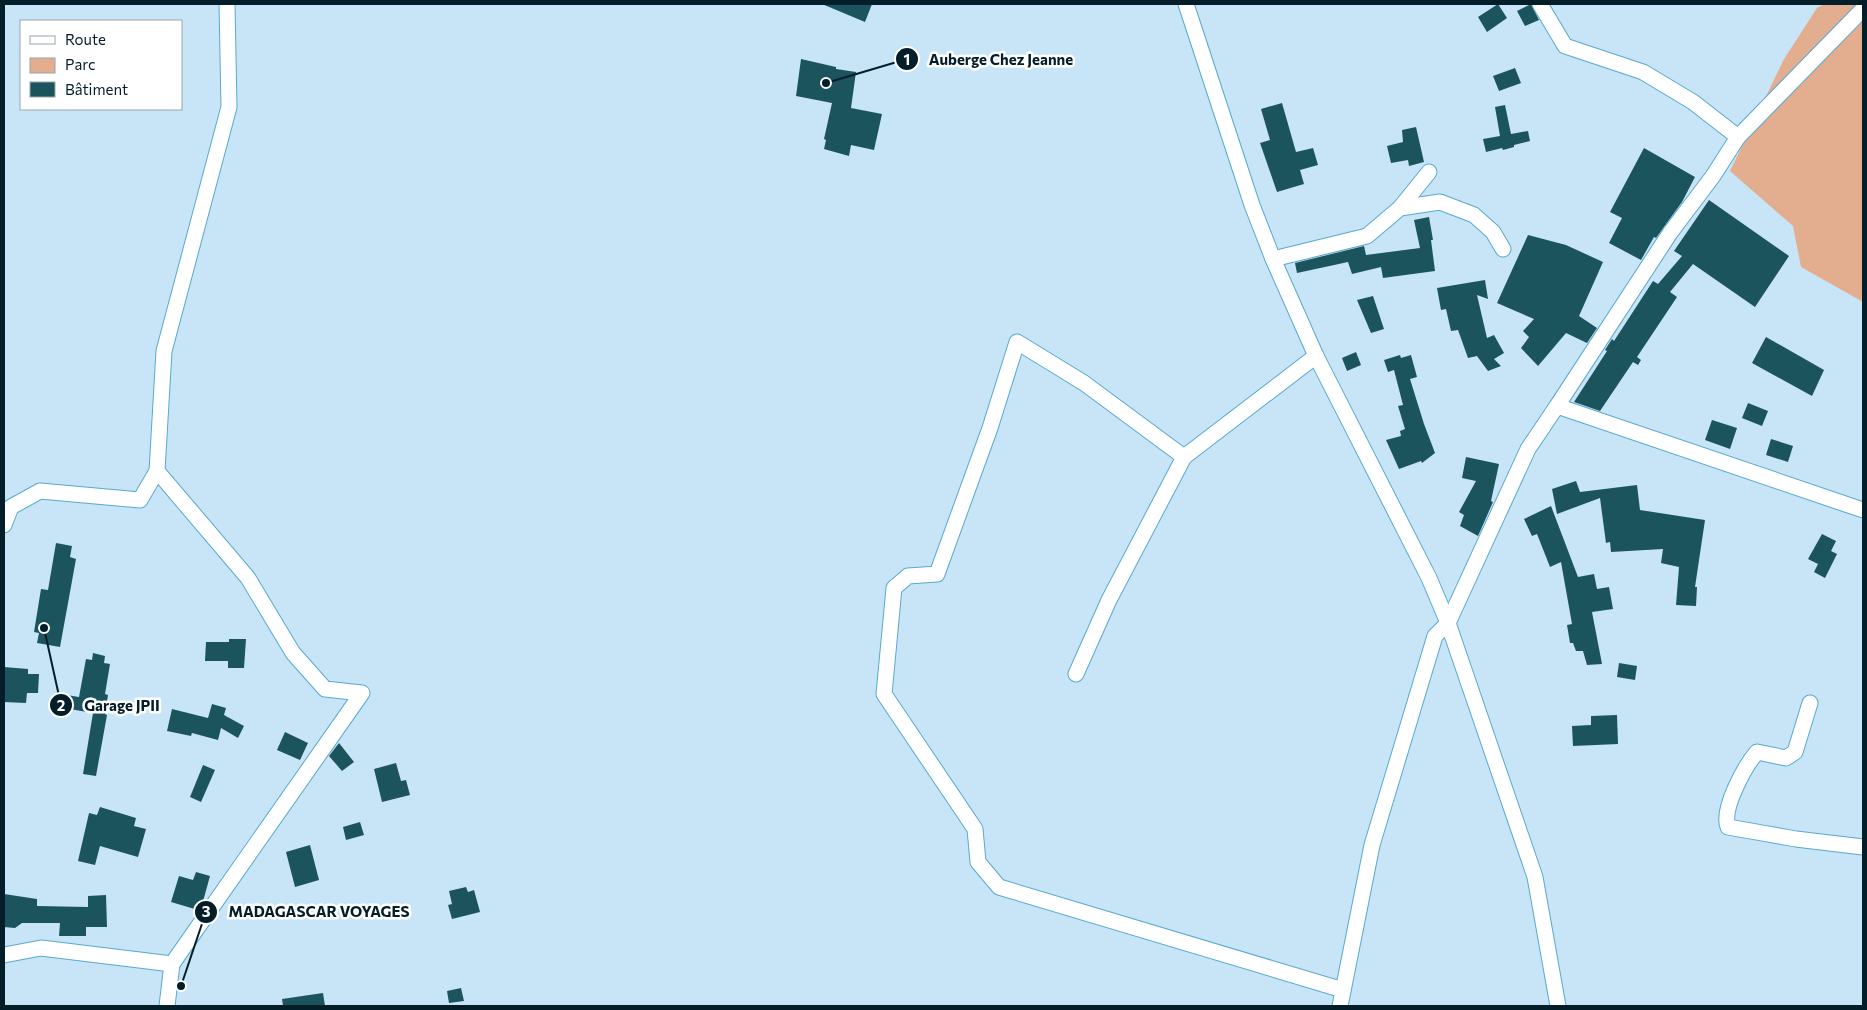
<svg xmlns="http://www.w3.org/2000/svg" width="1867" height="1010" viewBox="0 0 1867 1010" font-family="Commissioner,sans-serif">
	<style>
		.green { fill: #e3ae8f }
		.building { fill: #1c545e }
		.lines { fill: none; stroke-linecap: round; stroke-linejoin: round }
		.minor-casing { stroke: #58a9d1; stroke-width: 17 }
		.minor { stroke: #fff; stroke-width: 15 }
		.leader { fill: none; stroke: #031d29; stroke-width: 2 }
		.callout-dot { fill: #031d29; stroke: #fff; stroke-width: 2 }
		.mark-label { font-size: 15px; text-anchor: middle; font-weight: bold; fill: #fff }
		.callout-label { font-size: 15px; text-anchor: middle; font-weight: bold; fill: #031d29; stroke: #fff; stroke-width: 5; stroke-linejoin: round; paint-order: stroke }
	</style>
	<rect width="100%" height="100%" fill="#c7e5f6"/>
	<path class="green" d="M1824 4H1863V302L1801 267 1793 226 1730 171 1784 59 1817 8Z"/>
	<g class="building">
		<path d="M822 4H872L865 22Z"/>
		<path d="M1498 4 1507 18 1487 32 1478 17Z"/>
		<path d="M1531 4 1539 20 1525 26 1517 11Z"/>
		<path d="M801 59 836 67V69L856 72 851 108 882 114 874 150 851 145 849 156 824 149 826 140 824 139 832 103 796 96Z"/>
		<path d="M1515 68 1521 83 1499 91 1493 76Z"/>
		<path d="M1282 103 1296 152 1313 148 1318 165 1300 170 1304 184 1277 192 1260 143 1270 140 1261 109Z"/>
		<path d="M1505 105 1511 134 1528 131 1530 141 1514 145V147L1503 150 1502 148 1486 152 1483 139 1500 136 1495 107Z"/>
		<path d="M1416 127 1424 162 1409 166 1408 160 1391 163 1387 146 1403 142 1402 130Z"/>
		<path d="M1644 148 1695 177 1682 202 1656 238 1654 237 1641 260 1609 243 1622 218 1610 212Z"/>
		<path d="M1709 200 1789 256 1755 307 1693 264 1670 292 1677 297 1637 357 1641 360 1638 365 1633 362 1600 411 1574 402 1607 351 1605 350 1612 339 1614 341 1653 281 1658 284 1682 256 1674 251Z"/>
		<path d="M1429 217 1433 240H1431L1435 271 1383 278 1381 267 1352 274 1348 262 1297 273 1295 263 1364 246 1366 255 1420 248 1414 220Z"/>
		<path d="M1528 235 1566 245 1603 262 1579 316 1597 328 1587 343 1566 333 1538 366 1521 348 1529 337 1523 331 1534 319 1497 303Z"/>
		<path d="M1485 280 1488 299 1477 295 1487 338 1494 335 1504 353 1494 359 1501 366 1488 371 1477 356 1468 358 1458 330 1451 331 1446 309 1441 310 1437 288Z"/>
		<path d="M1373 296 1384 329 1371 333 1357 300Z"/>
		<path d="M1766 337 1824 370 1812 396 1752 363Z"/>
		<path d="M1356 352 1361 365 1347 371 1342 358Z"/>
		<path d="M1400 355 1401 358 1411 355 1417 377 1410 379 1424 424 1435 453 1422 463 1421 461 1399 469 1386 440 1401 436 1400 431 1405 429 1398 406 1403 405 1394 370 1388 372 1384 360Z"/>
		<path d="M1748 403 1768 411 1762 426 1742 418Z"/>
		<path d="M1712 420 1737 428 1730 449 1705 440Z"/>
		<path d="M1771 439 1793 446 1788 462 1766 455Z"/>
		<path d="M1466 457 1499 464 1491 501 1493 502 1478 536 1460 526 1464 515 1459 512 1476 481 1462 478Z"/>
		<path d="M1576 481 1580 492 1637 485 1640 510 1705 520 1695 587H1697L1696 606 1676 605 1679 567 1661 563 1663 549 1611 552 1610 542 1606 543 1600 498 1557 514 1552 489Z"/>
		<path d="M1551 506 1578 577 1594 574 1597 589 1609 587 1613 609 1592 612 1602 664 1587 665 1583 651H1576L1573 643H1570L1567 625 1572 624 1561 562 1550 567 1537 534 1532 536 1524 519Z"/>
		<path d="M1822 534 1836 541 1831 551 1837 554 1825 578 1814 572 1818 564 1808 559Z"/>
		<path d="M56 543 72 546 70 557 76 559 60 647 37 643 39 633 34 632 41 589 48 590Z"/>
		<path d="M229 639H246L244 668H228V661H205L206 642H229Z"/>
		<path d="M93 653 105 656 104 663 110 664 105 694 108 695 105 714 107 715 96 776 83 774 93 713 58 707 60 694 79 697 86 659 92 660Z"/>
		<path d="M1619 663 1637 666 1635 680 1617 677Z"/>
		<path d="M4 667 28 669V674H39L38 693H27L26 703 4 702Z"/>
		<path d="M212 704 226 708 224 715 244 726 238 738 221 728 218 740 192 733 191 736 167 731 172 709 208 718Z"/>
		<path d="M1617 715 1618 744 1573 746 1572 726 1591 725V716Z"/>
		<path d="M285 732 308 743 300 760 277 750Z"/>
		<path d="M339 743 354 762 342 771 329 756Z"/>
		<path d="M396 763 401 781 406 780 410 795 382 802 374 769Z"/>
		<path d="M203 765 215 770 201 802 190 797Z"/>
		<path d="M100 807 136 818 134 826 146 829 138 857 100 846 95 865 78 861 89 813 97 815Z"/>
		<path d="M360 822 364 835 346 840 343 827Z"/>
		<path d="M310 845 319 880 295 887 286 852Z"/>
		<path d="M196 872 210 876 202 905 198 910 171 902 179 876 193 880Z"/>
		<path d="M466 887 468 892 474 890 480 912 452 919 448 905 452 904 449 891Z"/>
		<path d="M4 894 37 899V906L88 907V896L106 895 107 927H86V936H59L60 923H22L15 928 4 927Z"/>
		<path d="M461 988 464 1001 449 1003 447 991Z"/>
		<path d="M323 993 325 1006H283L282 999Z"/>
	</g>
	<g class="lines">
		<defs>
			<g id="minor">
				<path d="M1186 4 1252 205 1273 259 1316 356 1429 578 1448 623 1535 877 1558 1006"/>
				<path d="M1540 4 1565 46 1643 72 1693 102 1738 137 1713 176 1670 233 1557 406"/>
				<path d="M1738 137 1863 9"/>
				<path d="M1400 208 1429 172"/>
				<path d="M1273 259 1367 236 1400 208 1440 202 1474 215 1493 232 1503 249"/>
				<path d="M1184 457 1084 383 1017 342 990 428 937 574 908 576 894 588 884 694 975 829 978 862 999 887 1343 990"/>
				<path d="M4 525 11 507 40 491 140 500 157 471 164 351 229 107 227 4"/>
				<path d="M1076 674 1109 600 1184 457 1316 356"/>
				<path d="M1810 703 1795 752 1786 758 1757 752C1745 766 1721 809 1728 827L1796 839 1863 847"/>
				<path d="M4 955 41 948 172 964 362 693 325 689 293 653 248 578 157 471"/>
				<path d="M167 1006 172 964"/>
				<path d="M1340 1006 1372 845 1435 636 1448 623 1528 449 1557 406 1863 510"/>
			</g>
		</defs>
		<use href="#minor" class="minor-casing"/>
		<use href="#minor" class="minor"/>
	</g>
	<path class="leader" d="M826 83L907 59M44 628L61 705M181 986L206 912"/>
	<g class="callout-dot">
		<circle cx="826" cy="83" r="5"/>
		<circle cx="44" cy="628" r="5"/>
		<circle cx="181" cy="986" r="5"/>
		<circle cx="907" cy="59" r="12"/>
		<circle cx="61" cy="705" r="12"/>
		<circle cx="206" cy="912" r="12"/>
	</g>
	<g class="mark-label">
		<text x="907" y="65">1</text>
		<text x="61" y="711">2</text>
		<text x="206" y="917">3</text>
	</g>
	<g class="callout-label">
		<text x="1001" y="65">Auberge Chez Jeanne</text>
		<text x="122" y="711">Garage JPII</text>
		<text x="319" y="917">MADAGASCAR VOYAGES</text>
	</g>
	<rect width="1867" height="1010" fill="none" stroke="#031d29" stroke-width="10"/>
	<rect x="20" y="20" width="162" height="90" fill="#ffffff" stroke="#9aa5a9"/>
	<rect x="30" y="36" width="25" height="8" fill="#ffffff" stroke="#9aa5a9"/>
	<text x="65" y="45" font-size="15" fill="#031d29">Route</text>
	<rect x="30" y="58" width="25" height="15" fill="#e3ae8f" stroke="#9aa5a9"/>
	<text x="65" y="70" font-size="15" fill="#031d29">Parc</text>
	<rect x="30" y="82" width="25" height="15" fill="#1c545e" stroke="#9aa5a9"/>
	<text x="65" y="95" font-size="15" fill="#031d29">Bâtiment</text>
</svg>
